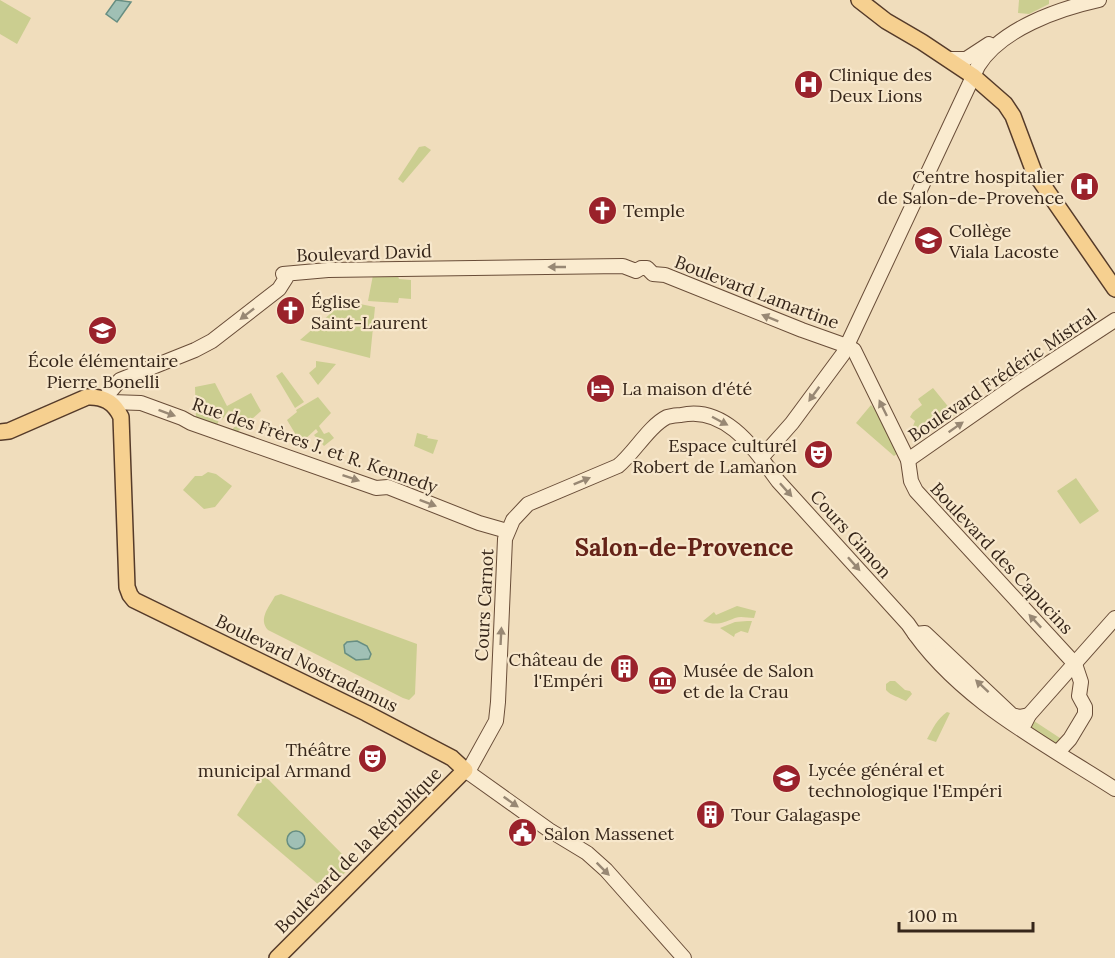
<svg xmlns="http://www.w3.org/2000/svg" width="1115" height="958" viewBox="0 0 1115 958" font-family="Lora,serif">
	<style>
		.green { fill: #cbce90 }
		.water { fill: #a0c0b5; stroke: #678e82; stroke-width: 1.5 }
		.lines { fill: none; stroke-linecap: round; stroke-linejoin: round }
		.secondary-casing { stroke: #694d38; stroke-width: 16 }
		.primary-casing { stroke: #553b2a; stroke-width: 18 }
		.secondary { stroke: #faebcf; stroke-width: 14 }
		.primary { stroke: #f6d090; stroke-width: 15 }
		.oneway { fill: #988874 }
		.labels { text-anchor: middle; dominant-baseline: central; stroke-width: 4.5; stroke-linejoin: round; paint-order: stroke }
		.poi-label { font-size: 18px; fill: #36261a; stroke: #f7e7cb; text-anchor: start }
		.street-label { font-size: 18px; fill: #36261a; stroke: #f7e7cb }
		.district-label { font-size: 24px; font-weight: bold; fill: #652318; stroke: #f7e7cb }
	</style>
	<rect width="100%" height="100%" fill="#f0ddbc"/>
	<g class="green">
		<path d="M0 0 31 18 17 44 0 34Z"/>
		<path d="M1019 0H1049V4L1029 14 1018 13Z"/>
		<path d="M425 146 431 150 403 183 398 179 419 147Z"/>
		<path d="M373 275 398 276 399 279 411 280V299L399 298 398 303 368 301Z"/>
		<path d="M345 301 375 307 370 358 300 340Z"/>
		<path d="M316 361 336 364 318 385 309 373 316 367Z"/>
		<path d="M282 372 304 402 295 408 276 376Z"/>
		<path d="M215 383 227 406 251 393 261 411 236 433 231 431 237 424 229 410 222 420 219 419 217 426 196 419 195 387Z"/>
		<path d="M933 388 955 415 921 438 913 426 915 421 910 417 913 412 922 405 918 399Z"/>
		<path d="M318 397 331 413 319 426 324 434 329 432 334 438 324 446 314 435 318 432 316 429 303 441 299 434 296 435 287 420 297 412 296 410Z"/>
		<path d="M871 405 876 411 880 409 901 451 894 456 856 423Z"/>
		<path d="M417 433 428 436 427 438 438 440 433 454 414 446Z"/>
		<path d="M208 472 216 474 232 486 215 507 204 509 183 490 195 476H202Z"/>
		<path d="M1076 478 1099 511 1080 524 1057 491Z"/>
		<path d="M281 594 417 644 415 694 409 700 403 698 268 630C258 619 269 607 275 596Z"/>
		<path d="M737 606 756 611 754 618C747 618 741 616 735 618 722 623 717 626 703 621L714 612 716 615Z"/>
		<path d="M747 621H752L748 633 741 631 735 634 734 637 720 628 735 622Z"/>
		<path d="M890 681H895L905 690 910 691 912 694 906 701C899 697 891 696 886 690V684Z"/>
		<path d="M947 712 950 713 936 742 927 739C933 728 937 719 947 712Z"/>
		<path d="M1031 719 1063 740 1057 744H1053L1030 728Z"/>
		<path d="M263 774 353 865 326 891 237 815Z"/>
	</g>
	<g class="water">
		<path d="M116 0 131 2 117 22 106 14Z"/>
		<path d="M357 641 367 646 371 654 369 659 356 660 345 653 344 645 347 642Z"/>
		<circle cx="296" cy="840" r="9"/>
	</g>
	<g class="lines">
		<defs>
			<g id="secondary">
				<path d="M948 59H966L989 44"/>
				<path d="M104 399 120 380 195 350 212 341 279 289 286 278 283 274 328 270 623 266 636 271 641 268H647L653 274 665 275 802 330 847 346 854 350 908 460 911 481 916 491 1075 664 1081 682 1079 696 1085 707V714L1070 739 1058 752"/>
				<path d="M111 402 141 403 182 418 191 423 376 488 388 487 479 523 507 531"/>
				<path d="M761 458 792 423 843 354 978 66C1001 29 1058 9 1099 0"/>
				<path d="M908 460 1017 384 1115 320"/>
				<path d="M915 634 925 633 1012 715 1019 717 1029 715"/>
				<path d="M1025 723 1029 715 1115 618"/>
				<path d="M465 770 470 768 496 721 498 702 505 539 513 520 528 504 618 466C634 453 649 426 667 417 671 416 677 415 681 415 726 405 755 450 778 481L908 624C957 699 1042 742 1115 789"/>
				<path d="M465 770 549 830 587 853 606 870 684 958"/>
			</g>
			<g id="primary">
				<path d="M859 0 886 21 922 42 973 76 1005 104 1013 116 1034 172 1115 289"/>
				<path d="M0 432 9 431 87 397C103 396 114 402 121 417L127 587 130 595 134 600 366 713 452 758 465 770 277 958"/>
			</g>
		</defs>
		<use href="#secondary" class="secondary-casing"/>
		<use href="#primary" class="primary-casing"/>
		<use href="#secondary" class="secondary"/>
		<use href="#primary" class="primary"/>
	</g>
	<defs><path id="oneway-solid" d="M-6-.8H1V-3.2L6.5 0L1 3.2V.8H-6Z" transform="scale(1.5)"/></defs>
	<g class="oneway">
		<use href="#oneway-solid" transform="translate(557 267) rotate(180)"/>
		<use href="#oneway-solid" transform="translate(247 314) rotate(142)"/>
		<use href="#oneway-solid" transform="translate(770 318) rotate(-158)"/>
		<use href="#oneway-solid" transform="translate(814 394) rotate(126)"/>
		<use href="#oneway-solid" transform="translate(883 408) rotate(-116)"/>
		<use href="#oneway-solid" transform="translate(167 413) rotate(20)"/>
		<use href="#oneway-solid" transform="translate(720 421) rotate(28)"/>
		<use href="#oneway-solid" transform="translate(956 427) rotate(-35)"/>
		<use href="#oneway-solid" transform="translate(351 478) rotate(19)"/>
		<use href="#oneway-solid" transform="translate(582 481) rotate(-22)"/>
		<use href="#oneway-solid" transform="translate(786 490) rotate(48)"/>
		<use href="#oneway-solid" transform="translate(428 503) rotate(21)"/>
		<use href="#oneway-solid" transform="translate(854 564) rotate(48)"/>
		<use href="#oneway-solid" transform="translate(1035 621) rotate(-133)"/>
		<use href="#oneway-solid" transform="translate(501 636) rotate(-87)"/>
		<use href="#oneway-solid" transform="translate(982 686) rotate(-137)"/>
		<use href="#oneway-solid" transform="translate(511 802) rotate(35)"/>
		<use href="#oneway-solid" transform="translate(603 869) rotate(45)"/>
	</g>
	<defs>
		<symbol id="hospital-disc" viewBox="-11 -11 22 22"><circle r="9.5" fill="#9a222b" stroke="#f7e7cb"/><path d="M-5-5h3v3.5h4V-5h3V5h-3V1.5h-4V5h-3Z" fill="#fff"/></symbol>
		<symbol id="church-disc" viewBox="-11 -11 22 22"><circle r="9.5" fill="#9a222b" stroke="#f7e7cb"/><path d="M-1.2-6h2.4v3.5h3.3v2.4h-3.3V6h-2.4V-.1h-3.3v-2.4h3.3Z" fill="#fff"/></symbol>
		<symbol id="school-disc" viewBox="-11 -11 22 22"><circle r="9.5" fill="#9a222b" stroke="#f7e7cb"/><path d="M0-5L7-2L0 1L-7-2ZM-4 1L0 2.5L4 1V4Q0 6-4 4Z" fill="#fff"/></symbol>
		<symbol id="hotel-disc" viewBox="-11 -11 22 22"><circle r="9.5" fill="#9a222b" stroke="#f7e7cb"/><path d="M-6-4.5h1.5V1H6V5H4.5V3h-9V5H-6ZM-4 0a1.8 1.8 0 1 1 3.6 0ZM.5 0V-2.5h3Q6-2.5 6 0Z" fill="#fff"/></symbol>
		<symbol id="theatre-disc" viewBox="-11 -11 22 22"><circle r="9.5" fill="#9a222b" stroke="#f7e7cb"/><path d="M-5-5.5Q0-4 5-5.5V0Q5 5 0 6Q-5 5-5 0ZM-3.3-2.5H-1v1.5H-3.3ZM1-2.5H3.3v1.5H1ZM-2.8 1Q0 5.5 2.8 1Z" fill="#fff"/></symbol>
		<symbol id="building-disc" viewBox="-11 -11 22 22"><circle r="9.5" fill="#9a222b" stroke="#f7e7cb"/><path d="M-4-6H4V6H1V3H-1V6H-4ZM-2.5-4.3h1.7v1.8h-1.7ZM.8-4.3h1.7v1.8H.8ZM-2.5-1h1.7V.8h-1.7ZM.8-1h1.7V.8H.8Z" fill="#fff"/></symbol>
		<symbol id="museum-disc" viewBox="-11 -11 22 22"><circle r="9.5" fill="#9a222b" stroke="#f7e7cb"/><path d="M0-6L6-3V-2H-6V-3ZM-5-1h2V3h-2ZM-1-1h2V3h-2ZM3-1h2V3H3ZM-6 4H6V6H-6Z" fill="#fff"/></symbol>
		<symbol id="civic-disc" viewBox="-11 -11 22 22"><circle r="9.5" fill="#9a222b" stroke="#f7e7cb"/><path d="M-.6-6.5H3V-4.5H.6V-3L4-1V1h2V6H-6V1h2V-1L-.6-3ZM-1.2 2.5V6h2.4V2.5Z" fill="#fff"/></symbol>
	</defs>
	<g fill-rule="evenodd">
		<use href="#hospital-disc" x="792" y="68" width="33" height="33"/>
		<use href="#hospital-disc" x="1068" y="170" width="33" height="33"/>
		<use href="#church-disc" x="586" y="194" width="33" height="33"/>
		<use href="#school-disc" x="912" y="224" width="33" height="33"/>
		<use href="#church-disc" x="274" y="294" width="33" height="33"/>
		<use href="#school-disc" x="86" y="314" width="33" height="33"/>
		<use href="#hotel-disc" x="584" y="372" width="33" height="33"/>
		<use href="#theatre-disc" x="802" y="438" width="33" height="33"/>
		<use href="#building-disc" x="608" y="652" width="33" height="33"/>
		<use href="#museum-disc" x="646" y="664" width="33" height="33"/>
		<use href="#theatre-disc" x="356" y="742" width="33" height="33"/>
		<use href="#school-disc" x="770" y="762" width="33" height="33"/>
		<use href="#building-disc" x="694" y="798" width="33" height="33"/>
		<use href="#civic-disc" x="506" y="816" width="33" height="33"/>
	</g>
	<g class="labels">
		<g class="poi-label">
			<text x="829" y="74">Clinique des<tspan x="829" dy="21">Deux Lions</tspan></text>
			<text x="1064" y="176" text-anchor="end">Centre hospitalier<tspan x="1064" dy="21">de Salon-de-Provence</tspan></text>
			<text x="623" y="210">Temple</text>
			<text x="949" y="230">Collège<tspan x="949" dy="21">Viala Lacoste</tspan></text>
			<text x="311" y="301">Église<tspan x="311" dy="21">Saint-Laurent</tspan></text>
			<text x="103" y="360" text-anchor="middle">École élémentaire<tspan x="103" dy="21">Pierre Bonelli</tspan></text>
			<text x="622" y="388">La maison d'été</text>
			<text x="797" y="445" text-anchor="end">Espace culturel<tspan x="797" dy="21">Robert de Lamanon</tspan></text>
			<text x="603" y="659" text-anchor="end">Château de<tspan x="603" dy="21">l'Empéri</tspan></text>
			<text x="683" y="670">Musée de Salon<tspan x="683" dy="21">et de la Crau</tspan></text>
			<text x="351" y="749" text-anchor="end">Théâtre<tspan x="351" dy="21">municipal Armand</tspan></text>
			<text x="808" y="769">Lycée général et<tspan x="808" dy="21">technologique l'Empéri</tspan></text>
			<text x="731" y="814">Tour Galagaspe</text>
			<text x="544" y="833">Salon Massenet</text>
		</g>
		<g class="street-label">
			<text transform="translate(364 253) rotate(-2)">Boulevard David</text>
			<text transform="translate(757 292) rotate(21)">Boulevard Lamartine</text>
			<text transform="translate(1002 375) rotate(-34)">Boulevard Frédéric Mistral</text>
			<text transform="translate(315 445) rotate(19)">Rue des Frères J. et R. Kennedy</text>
			<text transform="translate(851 534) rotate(48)">Cours Gimon</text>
			<text transform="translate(1002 558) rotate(47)">Boulevard des Capucins</text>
			<text transform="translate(484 605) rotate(-87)">Cours Carnot</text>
			<text transform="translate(307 663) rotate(26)">Boulevard Nostradamus</text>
			<text transform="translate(358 850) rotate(-45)">Boulevard de la République</text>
		</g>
		<g class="district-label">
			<text x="684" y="547">Salon-de-Provence</text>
		</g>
	</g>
	<path d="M899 922v9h134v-9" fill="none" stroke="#36261a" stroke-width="3"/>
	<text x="908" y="922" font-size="18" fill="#36261a" stroke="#f7e7cb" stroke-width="4.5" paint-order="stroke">100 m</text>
</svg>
